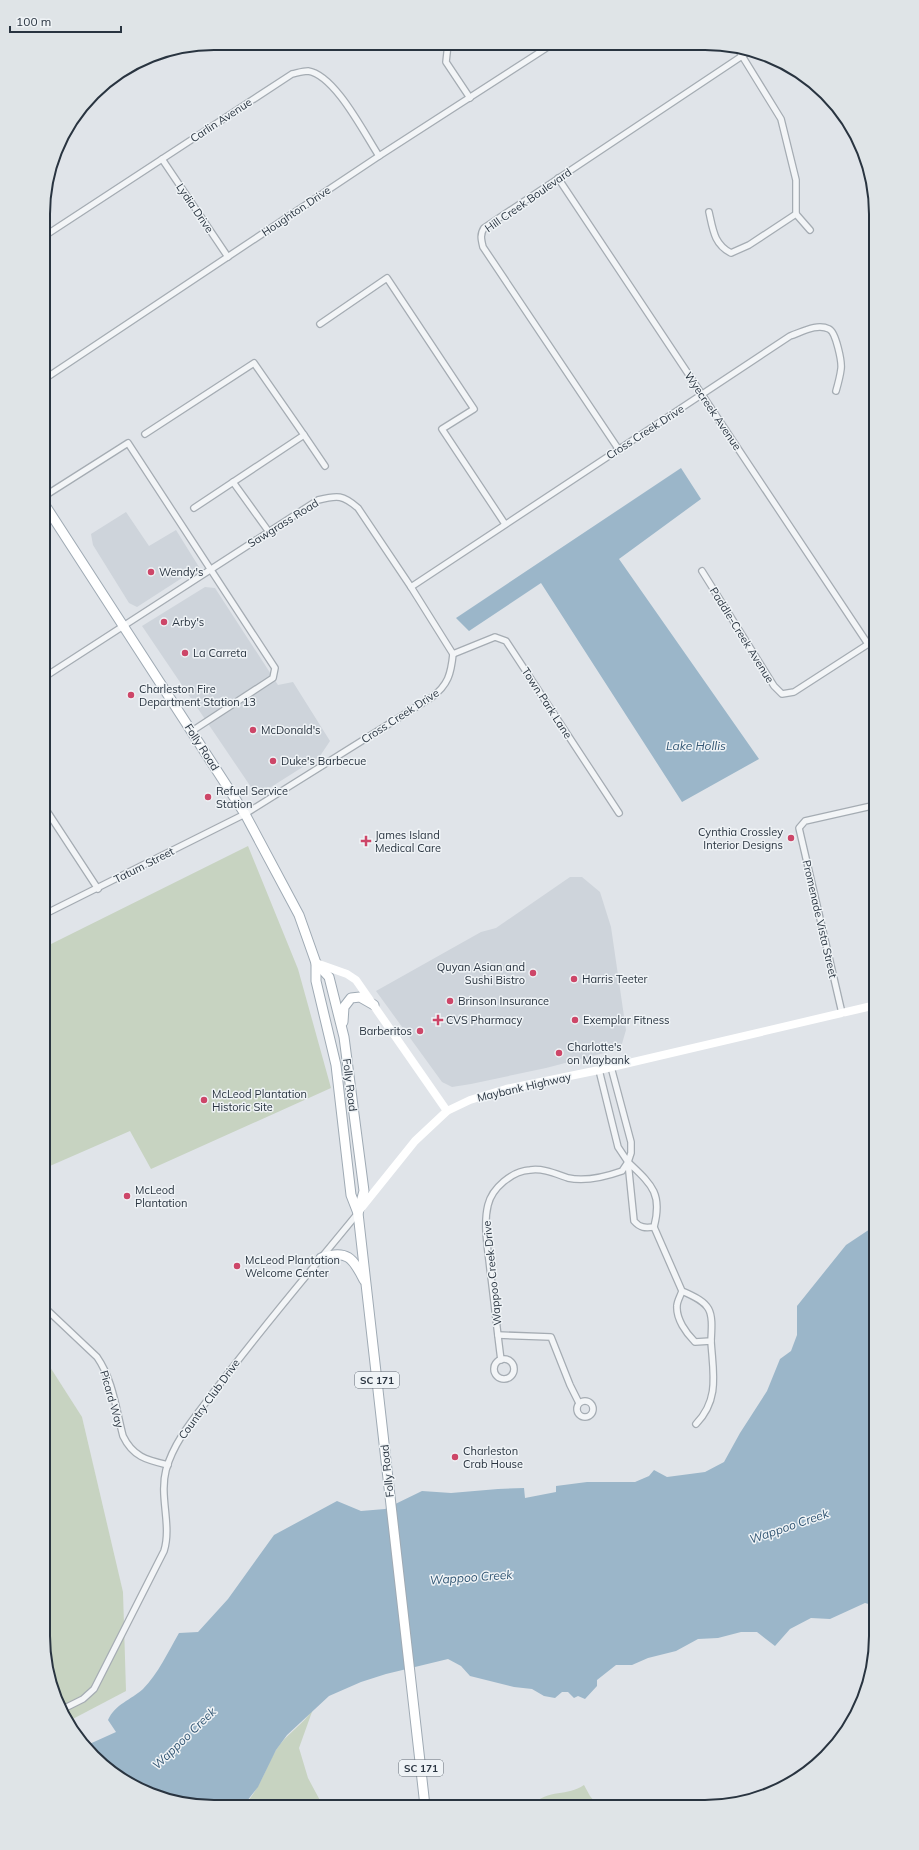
<svg xmlns="http://www.w3.org/2000/svg" width="919" height="1850" viewBox="0 0 919 1850" font-family="Mulish,sans-serif">
	<style>
		.built { fill: #ced4db }
		.green { fill: #c7d3c1 }
		.water { fill: #9bb6c9 }
		.lines { fill: none; stroke-linecap: round; stroke-linejoin: round }
		.minor-casing { stroke: #a5acb3; stroke-width: 8 }
		.primary-casing { stroke: #9faab4; stroke-width: 11 }
		.minor { stroke: #f3f5f7; stroke-width: 5.5 }
		.secondary { stroke: #fff; stroke-width: 8 }
		.primary { stroke: #fff; stroke-width: 9 }
		.poi-dot { fill: #cd4668; stroke: #eff3f6; stroke-width: 1.5 }
		.labels { text-anchor: middle; dominant-baseline: central; stroke-width: 3; stroke-linejoin: round; paint-order: stroke }
		.shield { fill: #eff3f6; stroke: #646d77; stroke-width: 1 }
		.shield-label { font-size: 10px; font-weight: bold; fill: #293440 }
		.street-label { font-size: 11px; fill: #293440; stroke: #eff3f6 }
		.poi-label { font-size: 11px; fill: #293440; stroke: #eff3f6; text-anchor: start }
		.water-label { font-size: 12px; font-style: italic; fill: #335774; stroke: #eff3f6 }
		.rim { fill: none; stroke: #293440; stroke-width: 2 }
	</style>
	<rect width="100%" height="100%" fill="#e0e4e9"/>
	<g class="built">
		<path d="M126 512 149 546 176 530 199 567 137 607 129 603 93 545 91 534Z"/>
		<path d="M205 587 215 588 278 685 293 682 330 741 320 756 257 796 142 626Z"/>
		<path d="M570 877H582L600 892 611 927 626 1030 621 1047 619 1049 546 1068 471 1084 452 1087 442 1082 376 991 481 932 496 928Z"/>
	</g>
	<g class="green">
		<path d="M248 846 298 969 331 1088 151 1169 130 1131 43 1169V948Z"/>
		<path d="M43 1356 82 1417 123 1592 126 1691 67 1722 52 1691 43 1636Z"/>
		<path d="M313 1709 299 1748 308 1778 323 1806H243C259 1791 265 1769 276 1750 286 1734 303 1725 313 1709Z"/>
		<path d="M584 1785 590 1796 599 1807 530 1806C550 1788 567 1797 584 1785Z"/>
	</g>
	<g class="water">
		<path d="M681 468 701 499 619 559 759 759 682 802 541 583 469 631 456 618Z"/>
		<path d="M876 1225V1606L865 1603 830 1619 811 1618 790 1629 775 1646 757 1632H741L718 1638 698 1639 676 1651 648 1658 632 1665H616L597 1680V1686L585 1699 578 1696 574 1698 568 1692H562L555 1698 544 1696 532 1689 514 1687 470 1676 461 1666 448 1659 386 1674 361 1682 329 1696 287 1735 276 1750 258 1787 243 1806H191L148 1794 101 1765 85 1746 116 1732 108 1720C115 1704 131 1700 143 1689 158 1674 168 1652 179 1633L198 1632 228 1599 274 1535 337 1501 361 1511 385 1509 422 1491 451 1493 498 1489 524 1488 525 1498 556 1492V1486L587 1482H635L649 1476 654 1470 667 1477 705 1472 724 1462 740 1433 767 1391 780 1359 791 1351 797 1335V1306L846 1245Z"/>
	</g>
	<g class="lines">
		<defs>
			<g id="minor">
				<path d="M448 44 446 62 470 98"/>
				<path d="M162 159 228 257"/>
				<path d="M558 178 868 644"/>
				<path d="M709 212C713 230 714 244 731 253L749 245 796 214V180L781 119 736 46"/>
				<path d="M796 214 810 230"/>
				<path d="M43 237 292 74C297 73 303 71 308 71 335 75 364 133 379 156"/>
				<path d="M320 324 387 278 474 409 442 429 505 524"/>
				<path d="M43 380 379 156 551 45"/>
				<path d="M145 434 254 363 304 435 194 508"/>
				<path d="M304 435 325 466"/>
				<path d="M619 450 483 247C481 239 480 234 484 228L751 50"/>
				<path d="M233 482 269 532"/>
				<path d="M43 497 128 443 275 668 273 678 192 731"/>
				<path d="M702 571 774 686 782 694 794 692 876 639"/>
				<path d="M411 587 790 336C802 332 817 323 829 329 836 332 842 362 841 369 840 377 838 384 836 391"/>
				<path d="M453 654 495 637 506 641 619 813"/>
				<path d="M43 678 318 500C338 495 343 495 358 508L411 587 453 654"/>
				<path d="M43 805 98 889"/>
				<path d="M43 915 245 814 432 697C448 685 451 674 453 654"/>
				<path d="M842 1013 799 828 805 821 876 805"/>
				<path d="M599 1070 618 1147 628 1162 631 1153V1142L611 1067"/>
				<path d="M628 1162C651 1184 663 1193 654 1227 645 1228 640 1228 634 1221Z"/>
				<path d="M654 1227 682 1291C712 1304 713 1309 711 1341L695 1342C686 1333 676 1319 677 1306 677 1301 681 1295 682 1291"/>
				<path d="M43 1306 97 1357C113 1380 116 1409 123 1436 133 1457 147 1460 168 1465"/>
				<path d="M498 1335 551 1337 570 1385 579 1403"/>
				<circle cx="504" cy="1369" r="10"/>
				<path d="M501 1360C497 1330 494 1299 490 1269 488 1249 483 1225 488 1205 492 1188 512 1171 530 1170 543 1168 556 1174 568 1178 586 1182 605 1177 622 1171L628 1162"/>
				<circle cx="585" cy="1409" r="8"/>
				<path d="M696 1424C720 1399 713 1373 711 1341"/>
				<path d="M61 1710 83 1699 94 1689 164 1551C172 1525 159 1497 166 1470 174 1441 195 1417 213 1393 259 1331 309 1273 358 1213"/>
			</g>
			<g id="primary">
				<path d="M43 502 245 814 299 915 316 963V981L336 1065 351 1195 358 1213 425 1806"/>
				<path d="M316 963 329 977 344 1037 364 1191 358 1213"/>
				<path d="M343 1022 344 1007 351 998 360 997 374 1005"/>
				<path d="M321 1258C347 1249 353 1258 364 1280"/>
			</g>
		</defs>
		<use href="#minor" class="minor-casing"/>
		<use href="#primary" class="primary-casing"/>
		<use href="#minor" class="minor"/>
		<g class="secondary">
			<path d="M316 963 347 974 356 980 447 1111"/>
			<path d="M358 1212 415 1141 447 1111 470 1100 506 1089 599 1070 876 1005"/>
		</g>
		<use href="#primary" class="primary"/>
	</g>
	<g class="poi-dot">
		<circle cx="151" cy="572" r="4"/>
		<circle cx="164" cy="622" r="4"/>
		<circle cx="185" cy="653" r="4"/>
		<circle cx="131" cy="695" r="4"/>
		<circle cx="253" cy="730" r="4"/>
		<circle cx="273" cy="761" r="4"/>
		<circle cx="208" cy="797" r="4"/>
		<circle cx="791" cy="838" r="4"/>
		<path d="M364 835h4v4h4v4h-4v4h-4v-4h-4v-4h4z"/>
		<circle cx="533" cy="973" r="4"/>
		<circle cx="574" cy="979" r="4"/>
		<circle cx="450" cy="1001" r="4"/>
		<path d="M436 1014h4v4h4v4h-4v4h-4v-4h-4v-4h4z"/>
		<circle cx="575" cy="1020" r="4"/>
		<circle cx="420" cy="1031" r="4"/>
		<circle cx="559" cy="1053" r="4"/>
		<circle cx="204" cy="1100" r="4"/>
		<circle cx="127" cy="1196" r="4"/>
		<circle cx="237" cy="1266" r="4"/>
		<circle cx="455" cy="1457" r="4"/>
	</g>
	<g class="labels">
		<g class="shield">
			<rect x="355" y="1372" width="44" height="16" rx="3"/>
			<rect x="399" y="1760" width="44" height="16" rx="3"/>
		</g>
		<g class="shield-label">
			<text x="377" y="1380">SC 171</text>
			<text x="421" y="1768">SC 171</text>
		</g>
		<g class="street-label">
			<text transform="translate(221 120) rotate(-33)">Carlin Avenue</text>
			<text transform="translate(528 200) rotate(-35)">Hill Creek Boulevard</text>
			<text transform="translate(195 208) rotate(56)">Lydia Drive</text>
			<text transform="translate(296 211) rotate(-34)">Houghton Drive</text>
			<text transform="translate(713 411) rotate(56)">Wyecreek Avenue</text>
			<text transform="translate(645 432) rotate(-33)">Cross Creek Drive</text>
			<text transform="translate(283 523) rotate(-32)">Sawgrass Road</text>
			<text transform="translate(742 635) rotate(58)">Paddle-Creek Avenue</text>
			<text transform="translate(547 703) rotate(57)">Town Park Lane</text>
			<text transform="translate(400 716) rotate(-33)">Cross Creek Drive</text>
			<text transform="translate(202 747) rotate(57)">Folly Road</text>
			<text transform="translate(144 865) rotate(-27)">Tatum Street</text>
			<text transform="translate(820 919) rotate(77)">Promenade Vista Street</text>
			<text transform="translate(350 1085) rotate(83)">Folly Road</text>
			<text transform="translate(524 1087) rotate(-13)">Maybank Highway</text>
			<text transform="translate(492 1273) rotate(-96)">Wappoo Creek Drive</text>
			<text transform="translate(112 1399) rotate(74)">Picard Way</text>
			<text transform="translate(209 1399) rotate(-54)">Country Club Drive</text>
			<text transform="translate(387 1471) rotate(-96)">Folly Road</text>
		</g>
		<g class="poi-label">
			<text x="159" y="572">Wendy's</text>
			<text x="172" y="622">Arby's</text>
			<text x="193" y="653">La Carreta</text>
			<text x="139" y="689">Charleston Fire<tspan x="139" dy="13">Department Station 13</tspan></text>
			<text x="261" y="730">McDonald's</text>
			<text x="281" y="761">Duke's Barbecue</text>
			<text x="216" y="791">Refuel Service<tspan x="216" dy="13">Station</tspan></text>
			<text x="783" y="832" text-anchor="end">Cynthia Crossley<tspan x="783" dy="13">Interior Designs</tspan></text>
			<text x="375" y="835">James Island<tspan x="375" dy="13">Medical Care</tspan></text>
			<text x="525" y="967" text-anchor="end">Quyan Asian and<tspan x="525" dy="13">Sushi Bistro</tspan></text>
			<text x="582" y="979">Harris Teeter</text>
			<text x="458" y="1001">Brinson Insurance</text>
			<text x="446" y="1020">CVS Pharmacy</text>
			<text x="583" y="1020">Exemplar Fitness</text>
			<text x="412" y="1031" text-anchor="end">Barberitos</text>
			<text x="567" y="1047">Charlotte's<tspan x="567" dy="13">on Maybank</tspan></text>
			<text x="212" y="1094">McLeod Plantation<tspan x="212" dy="13">Historic Site</tspan></text>
			<text x="135" y="1190">McLeod<tspan x="135" dy="13">Plantation</tspan></text>
			<text x="245" y="1260">McLeod Plantation<tspan x="245" dy="13">Welcome Center</tspan></text>
			<text x="463" y="1451">Charleston<tspan x="463" dy="13">Crab House</tspan></text>
		</g>
		<g class="water-label">
			<text x="696" y="745">Lake Hollis</text>
			<text transform="translate(789 1526) rotate(-19)">Wappoo Creek</text>
			<text transform="translate(471 1577) rotate(-4)">Wappoo Creek</text>
			<text transform="translate(184 1738) rotate(-44)">Wappoo Creek</text>
		</g>
	</g>
	<path d="M0 0H919V1850H0ZM214 50H705A164 164 0 0 1 869 214V1636A164 164 0 0 1 705 1800H214A164 164 0 0 1 50 1636V214A164 164 0 0 1 214 50Z" fill="#dfe4e7" fill-rule="evenodd"/>
	<path class="rim" d="M214 50H705A164 164 0 0 1 869 214V1636A164 164 0 0 1 705 1800H214A164 164 0 0 1 50 1636V214A164 164 0 0 1 214 50Z"/>
	<path d="M10 26v6h111v-6" fill="none" stroke="#293440" stroke-width="2"/>
	<text x="16" y="26" font-size="12" fill="#293440" stroke="#eff3f6" stroke-width="3" paint-order="stroke">100 m</text>
</svg>
